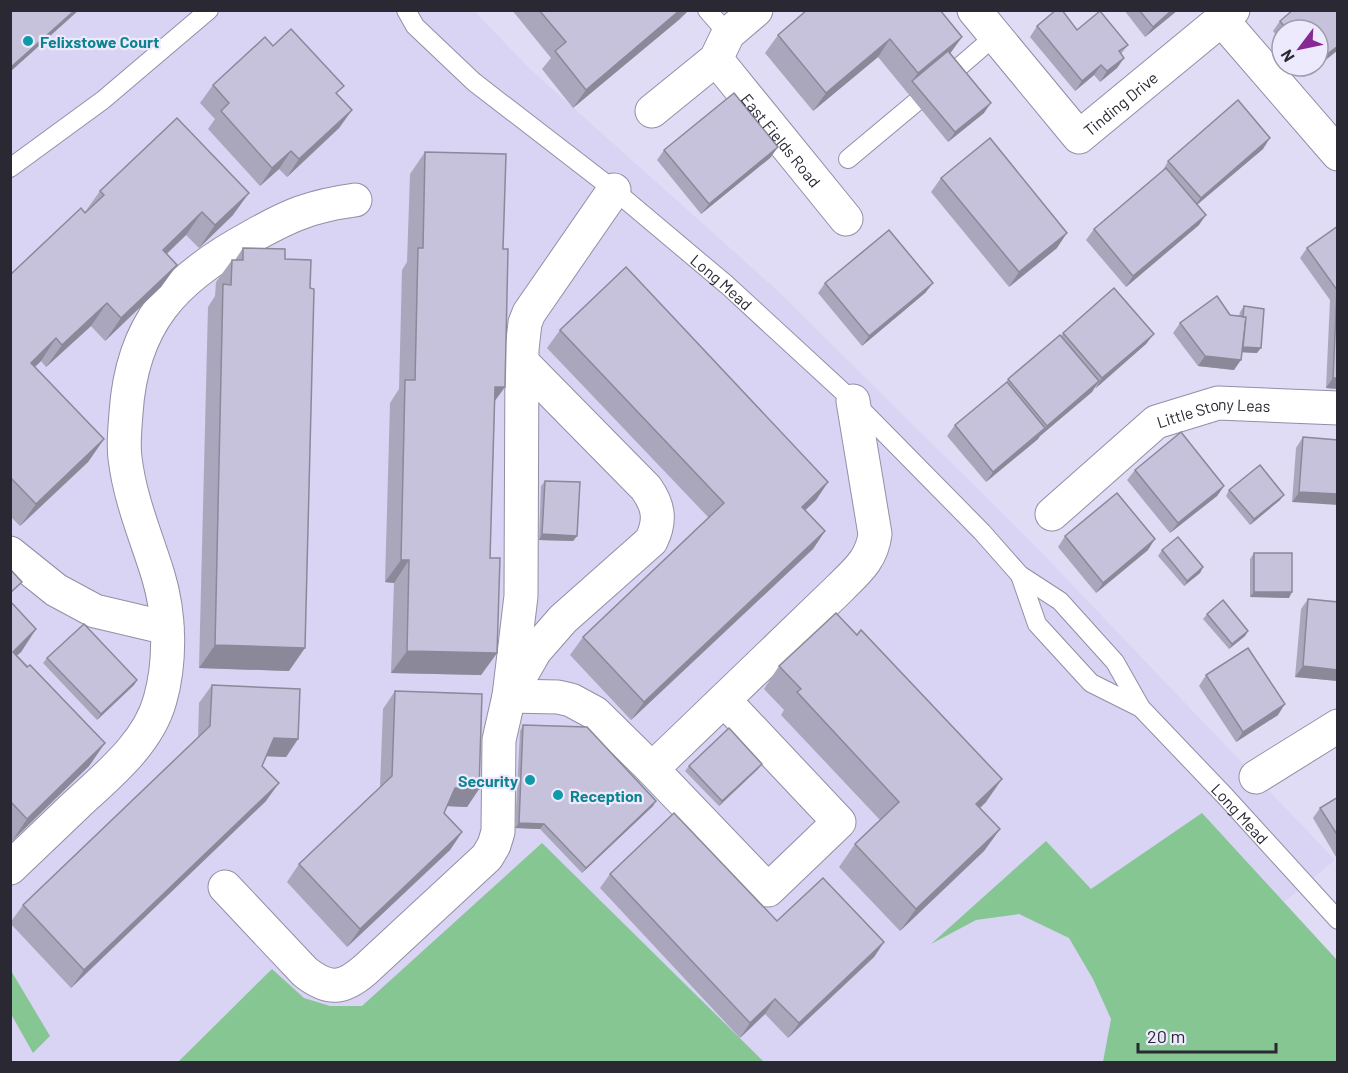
<svg xmlns="http://www.w3.org/2000/svg" width="1348" height="1073" viewBox="0 0 1348 1073" font-family="Barlow,sans-serif">
	<style>
		.built { fill: #d9d3f4 }
		.green { fill: #85c693 }
		.lines { fill: none; stroke-linecap: round; stroke-linejoin: round }
		.service-casing { stroke: #938ea6; stroke-width: 20 }
		.minor-casing { stroke: #938ea6; stroke-width: 35 }
		.service { stroke: #fff; stroke-width: 18 }
		.minor { stroke: #fff; stroke-width: 33 }
		.wall { fill: #aaa7bc }
		.shaded-wall { fill: #8b8899 }
		.building { fill: #c6c2db; stroke: #8b8899; stroke-width: 1.5 }
		.culture-dot { fill: #0f9aa8; stroke: #edeafe; stroke-width: 2 }
		.labels { text-anchor: middle; dominant-baseline: central; stroke-width: 4.5; stroke-linejoin: round; paint-order: stroke }
		.culture-label { font-size: 16px; font-weight: bold; fill: #0d838f; stroke: #edeafe; text-anchor: start }
		.street-label { font-size: 16px; fill: #2a2832; stroke: #edeafe }
	</style>
	<rect width="100%" height="100%" fill="#e0dcf5"/>
	<path class="built" d="M10 11H474L530 69 779 292 1038 549 1335 860 1284 902 1259 916 1337 1062H11Z"/>
	<g class="green">
		<path d="M1202 813 1337 960V1062H1103L1111 1019 1093 979 1069 938 1019 914 976 920 931 944 1046 841 1091 889Z"/>
		<path d="M542 843 764 1062H178L272 969 304 998 330 1006H362Z"/>
		<path d="M10 969 50 1036 33 1053 11 1014Z"/>
	</g>
	<g class="lines">
		<defs>
			<g id="service">
				<path id="s1" d="M406 10 415 26 474 82 614 190 727 285 853 401 982 532 1020 575 1060 601 1115 662 1141 708 1225 796 1338 920"/>
				<path d="M707 10 728 34"/>
				<path d="M951 74 995 36"/>
				<path d="M848 159 915 103"/>
				<path d="M10 168 103 100 209 10"/>
				<path d="M1020 575 1037 624 1091 683 1141 708"/>
			</g>
			<g id="minor">
				<path id="s2" d="M974 10 1079 137 1233 10"/>
				<path d="M1222 20 1338 154"/>
				<path id="s3" d="M716 59 846 219"/>
				<path d="M652 111 716 59 728 34 756 10"/>
				<path id="s4" d="M1052 514 1156 422 1218 403 1338 408"/>
				<path d="M10 553 56 590 95 611 167 628"/>
				<path d="M516 684 535 651 563 619 651 541C661 521 659 506 646 488L524 364"/>
				<path d="M509 696 558 697 571 700 595 713 652 769 768 890 839 822 724 700"/>
				<path d="M652 769 840 588C857 571 872 559 875 534L853 401"/>
				<path d="M1256 777 1338 726"/>
				<path d="M10 868C32 847 54 826 76 805 107 776 148 744 160 700 171 661 170 614 158 575 146 536 130 500 125 458 123 443 125 428 126 413 132 323 174 279 249 238 288 216 310 206 355 200"/>
				<path d="M225 887 305 972C329 991 343 989 365 970L487 857 494 845 498 832 499 740 509 696 521 596 522 349 525 323 529 313 614 190"/>
			</g>
		</defs>
		<use href="#service" class="service-casing"/>
		<use href="#minor" class="minor-casing"/>
		<use href="#service" class="service"/>
		<use href="#minor" class="minor"/>
	</g>
	<g class="wall">
		<path d="M512 10H689L573 108 542 69 551 58Z"/>
		<path d="M1124 10H1178L1145 37Z"/>
		<path d="M1338 10V50L1318 66V30H1282V43L1273 31 1280 21Z"/>
		<path d="M1037 26 1077 30 1128 45 1121 54 1124 58 1117 68 1100 82 1094 75 1075 91 1030 37Z"/>
		<path d="M778 35 962 37 950 53 984 113 948 142 878 57 813 111 765 53Z"/>
		<path d="M273 46 337 95 352 110 339 128 287 177 279 169 260 186 208 129 215 119 200 103 213 85Z"/>
		<path d="M1300 66H1317L1306 75Z"/>
		<path d="M778 147 770 158 701 214 657 160 664 150Z"/>
		<path d="M1263 149 1197 205 1199 225 1126 287 1086 240 1094 229 1162 172 1168 161Z"/>
		<path d="M425 152 495 401 490 558 497 653 481 675 391 673 394 583 385 582 390 403 399 389 402 270 407 262 410 174Z"/>
		<path d="M941 178 1057 248 1009 287 931 192Z"/>
		<path d="M100 191 233 215 199 248 186 235 167 254 177 265 161 287 105 341 91 326 46 367 41 361 35 367 104 439 88 462 20 526 10 516V275L85 212Z"/>
		<path d="M1338 226V389L1326 388 1330 300 1300 258 1307 248Z"/>
		<path d="M243 248 289 671 199 668 208 307 215 296 216 282 232 260H235Z"/>
		<path d="M825 283H933L925 293 862 346 818 293Z"/>
		<path d="M1244 306 1257 353 1242 352 1234 370 1198 366 1173 333 1180 323 1230 315 1239 316 1240 312Z"/>
		<path d="M560 330 828 482 816 500 805 510 825 531 813 549 631 720 570 655 583 637 709 518 547 348Z"/>
		<path d="M1063 333 1146 344 1094 388 1092 392 1040 436 1038 439 986 482 947 436 955 425 1006 383 1008 379 1061 336Z"/>
		<path d="M1303 437 1338 440 1292 502 1296 448Z"/>
		<path d="M1135 470 1224 486 1217 496 1170 533 1127 480Z"/>
		<path d="M545 481 577 536 573 541 539 540 541 486Z"/>
		<path d="M1229 490 1280 500 1250 525 1226 496Z"/>
		<path d="M1065 536 1148 550 1096 593 1058 547Z"/>
		<path d="M1162 550 1203 567 1200 573 1184 586 1158 556Z"/>
		<path d="M1254 553 1289 598 1250 597V559Z"/>
		<path d="M1308 599 1338 681 1295 677 1301 609Z"/>
		<path d="M10 601 36 629 21 652 17 655 105 743 89 766 12 841 10 840Z"/>
		<path d="M1207 614 1248 631 1245 636 1229 649 1203 619Z"/>
		<path d="M47 658 137 680 134 685 97 720 43 663Z"/>
		<path d="M779 666 986 802 980 808 1000 829 984 851 900 931 839 867 855 844 880 820 781 715 784 710 764 689Z"/>
		<path d="M1206 675 1278 715 1236 742 1199 686Z"/>
		<path d="M212 685 298 739 286 757 266 756 262 766 266 801 71 988 10 923 23 905 198 738 199 703Z"/>
		<path d="M395 691 479 789 467 807 447 806 444 813 462 832 450 850 347 947 287 882 299 864 380 787 383 709Z"/>
		<path d="M523 725 653 806 582 873 540 829 515 828 520 731Z"/>
		<path d="M689 766 758 769 719 806 685 771Z"/>
		<path d="M1338 797V856L1336 857 1313 818 1320 808Z"/>
		<path d="M610 874 777 921 884 942 874 957 788 1038 765 1014 740 1038 600 888Z"/>
	</g>
	<g class="shaded-wall">
		<path d="M75 10H79L10 72V68Z"/>
		<path d="M680 10H685L680 19 573 108 586 90Z"/>
		<path d="M685 10H689L680 19Z"/>
		<path d="M1172 10H1178L1145 37 1153 27Z"/>
		<path d="M962 37 949 55 912 81 918 73Z"/>
		<path d="M890 39 878 57 813 111 826 93Z"/>
		<path d="M1338 46V50L1318 66V61Z"/>
		<path d="M1124 58 1117 68 1100 82 1107 71Z"/>
		<path d="M1101 65 1094 75 1075 91 1082 81Z"/>
		<path d="M1312 66H1317L1306 75Z"/>
		<path d="M991 103 984 113 948 142 955 132Z"/>
		<path d="M352 110 339 128 287 177 299 159Z"/>
		<path d="M1270 138 1263 149 1193 208 1201 198Z"/>
		<path d="M778 147 770 158 701 214 709 204Z"/>
		<path d="M291 151 279 169 260 186 272 168Z"/>
		<path d="M249 193 233 215 199 248 215 225Z"/>
		<path d="M202 212 186 235 147 272 163 250Z"/>
		<path d="M1206 215 1199 225 1126 287 1133 276Z"/>
		<path d="M1067 233 1057 248 1009 287 1019 272Z"/>
		<path d="M177 265 161 287 105 341 121 318Z"/>
		<path d="M933 283 925 293 862 346 869 336Z"/>
		<path d="M107 303 91 326 46 367 62 345Z"/>
		<path d="M1154 334 1146 344 1095 389 1102 378Z"/>
		<path d="M56 338 41 361 15 385 31 363Z"/>
		<path d="M1240 347 1261 348 1257 353 1236 352Z"/>
		<path d="M1205 356 1241 360 1234 370 1198 366Z"/>
		<path d="M1333 378H1338V389L1326 388Z"/>
		<path d="M1099 381 1092 392 1040 436 1038 439 986 482 993 472 1045 429 1047 426Z"/>
		<path d="M495 387H505L489 409Z"/>
		<path d="M104 439 88 462 20 526 36 504Z"/>
		<path d="M828 482 816 500 790 525 802 507Z"/>
		<path d="M1224 486 1217 496 1170 533 1178 523Z"/>
		<path d="M1299 492 1338 494V505L1292 502Z"/>
		<path d="M1284 495 1280 500 1250 525 1254 519Z"/>
		<path d="M825 531 813 549 631 720 644 702Z"/>
		<path d="M542 534 577 536 573 541 539 540Z"/>
		<path d="M1155 539 1148 550 1096 593 1103 583Z"/>
		<path d="M401 560H409L394 583 385 582Z"/>
		<path d="M1203 567 1200 573 1184 586 1187 581Z"/>
		<path d="M1254 592H1292L1289 598 1250 597Z"/>
		<path d="M36 629 21 652 10 662 13 652Z"/>
		<path d="M1248 631 1245 636 1229 649 1232 644Z"/>
		<path d="M215 645 305 648 289 671 199 668Z"/>
		<path d="M407 651 497 653 481 675 391 673Z"/>
		<path d="M1303 666 1338 670V681L1295 677Z"/>
		<path d="M137 680 134 685 97 720 101 714Z"/>
		<path d="M1285 704 1278 715 1236 742 1243 732Z"/>
		<path d="M274 738 298 739 286 757 261 756Z"/>
		<path d="M105 743 89 766 12 841 27 819Z"/>
		<path d="M762 764 758 769 719 806 722 801Z"/>
		<path d="M1002 779 986 802 960 827 976 804Z"/>
		<path d="M279 783 266 801 71 988 84 970Z"/>
		<path d="M455 788 479 789 467 807 443 806Z"/>
		<path d="M656 801 653 806 582 873 586 868Z"/>
		<path d="M519 823 544 824 540 829 515 828Z"/>
		<path d="M1000 829 984 851 900 931 916 909Z"/>
		<path d="M462 832 450 850 347 947 360 929Z"/>
		<path d="M884 942 874 957 788 1038 799 1023Z"/>
		<path d="M775 999 765 1014 740 1038 750 1023Z"/>
	</g>
	<g class="building">
		<path d="M10 10H75L10 68Z"/>
		<path d="M539 10H680L586 90 555 51 566 42Z"/>
		<path d="M807 10H940L962 37 918 73 890 39 826 93 778 35Z"/>
		<path d="M1056 10H1062L1077 30 1100 11 1128 45 1119 51 1124 58 1107 71 1101 65 1082 81 1037 26Z"/>
		<path d="M1139 10H1172L1153 27Z"/>
		<path d="M1293 10H1338V46L1318 61V30H1287L1280 21Z"/>
		<path d="M291 29 344 86 336 93 352 110 299 159 291 151 272 168 221 111 229 103 213 85 265 37 273 46Z"/>
		<path d="M948 51 991 103 955 132 912 81Z"/>
		<path d="M734 93 778 147 709 204 664 150Z"/>
		<path d="M1238 100 1270 138 1201 198 1168 161Z"/>
		<path d="M177 118 249 193 215 225 202 212 163 250 177 265 121 318 107 303 62 345 56 338 31 363 104 439 36 504 10 477V275L81 208 85 213 104 195 100 191Z"/>
		<path d="M990 138 1067 233 1019 272 941 178Z"/>
		<path d="M425 152 506 154 503 249H508L505 387H495L490 558H500L497 653 407 651 409 560H401L405 380H415L418 248H423Z"/>
		<path d="M1166 168 1206 215 1133 276 1094 229Z"/>
		<path d="M1338 226V378H1333L1337 290 1307 248Z"/>
		<path d="M889 230 933 283 869 336 825 283Z"/>
		<path d="M243 248 285 249V259L311 260 310 288 314 289 305 648 215 645 223 284 231 285 232 260H243Z"/>
		<path d="M626 267 828 482 802 507 825 531 644 702 583 637 724 503 560 330Z"/>
		<path d="M1114 288 1154 334 1102 378 1063 333Z"/>
		<path d="M1217 296 1230 315 1246 317 1241 360 1205 356 1180 323Z"/>
		<path d="M1244 306 1264 309 1261 348 1243 347 1246 317H1243Z"/>
		<path d="M1060 335 1099 381 1047 426 1008 379Z"/>
		<path d="M1007 382 1045 428 993 472 955 425Z"/>
		<path d="M1181 432 1224 486 1178 523 1135 470Z"/>
		<path d="M1303 437 1338 440V494L1299 492Z"/>
		<path d="M1260 465 1284 495 1254 519 1229 490Z"/>
		<path d="M545 481 580 482 577 536 542 534Z"/>
		<path d="M1117 493 1155 539 1103 583 1065 536Z"/>
		<path d="M1178 537 1203 567 1187 581 1162 550Z"/>
		<rect x="1254" y="553" width="38" height="39"/>
		<path d="M10 569 22 582 10 593Z"/>
		<path d="M1308 599 1338 602V670L1303 666Z"/>
		<path d="M1223 600 1248 631 1232 644 1207 614Z"/>
		<path d="M10 601 36 629 13 652 27 667 30 665 105 743 27 819 10 801Z"/>
		<path d="M836 613 857 635 861 630 1002 779 976 804 1000 829 916 909 855 844 899 802 797 692 801 689 779 666Z"/>
		<path d="M84 624 137 680 101 714 47 658Z"/>
		<path d="M1248 648 1285 704 1243 732 1206 675Z"/>
		<path d="M212 685 300 689 298 739 274 738 262 766 279 783 84 970 23 905 210 726Z"/>
		<path d="M395 691 482 694 479 789 455 788 444 813 462 832 360 929 299 864 392 776Z"/>
		<path d="M523 725 587 727 656 801 586 868 544 824 519 823Z"/>
		<path d="M729 728 762 764 722 801 689 766Z"/>
		<path d="M1338 797V836L1320 808Z"/>
		<path d="M674 813 777 921 823 878 884 942 799 1023 775 999 750 1023 610 874Z"/>
	</g>
	<g class="culture-dot">
		<circle cx="28" cy="41" r="6"/>
		<circle cx="530" cy="780" r="6"/>
		<circle cx="558" cy="795" r="6"/>
	</g>
	<g class="labels">
		<g class="culture-label">
			<text x="40" y="41">Felixstowe Court</text>
			<text x="518" y="780" text-anchor="end">Security</text>
			<text x="570" y="795">Reception</text>
		</g>
		<g class="street-label">
			<text stroke="none"><textPath href="#s2" startOffset="218">Tinding Drive</textPath></text>
			<text stroke="none"><textPath href="#s3" startOffset="104">East Fields Road</textPath></text>
			<text stroke="none"><textPath href="#s1" startOffset="418">Long Mead</textPath></text>
			<text stroke="none"><textPath href="#s4" startOffset="198">Little Stony Leas</textPath></text>
			<text stroke="none"><textPath href="#s1" startOffset="1164">Long Mead</textPath></text>
		</g>
	</g>
	<rect width="1348" height="1073" fill="none" stroke="#2a2832" stroke-width="24"/>
	<g transform="translate(1300 48) rotate(238)"><circle r="28" fill="#edeafe" stroke="#9f9cac" stroke-width="1.5"/>
	<path d="M0-4.5L10 22L0 15L-10 22Z" fill="#872994"/>
	<text y="-9" font-size="16" font-weight="bold" text-anchor="middle" fill="#2a2832">N</text>
	</g>
	<path d="M1138 1043v9h138v-9" fill="none" stroke="#2a2832" stroke-width="3"/>
	<text x="1147" y="1043" font-size="18" fill="#2a2832" stroke="#edeafe" stroke-width="4.5" paint-order="stroke">20 m</text>
</svg>
